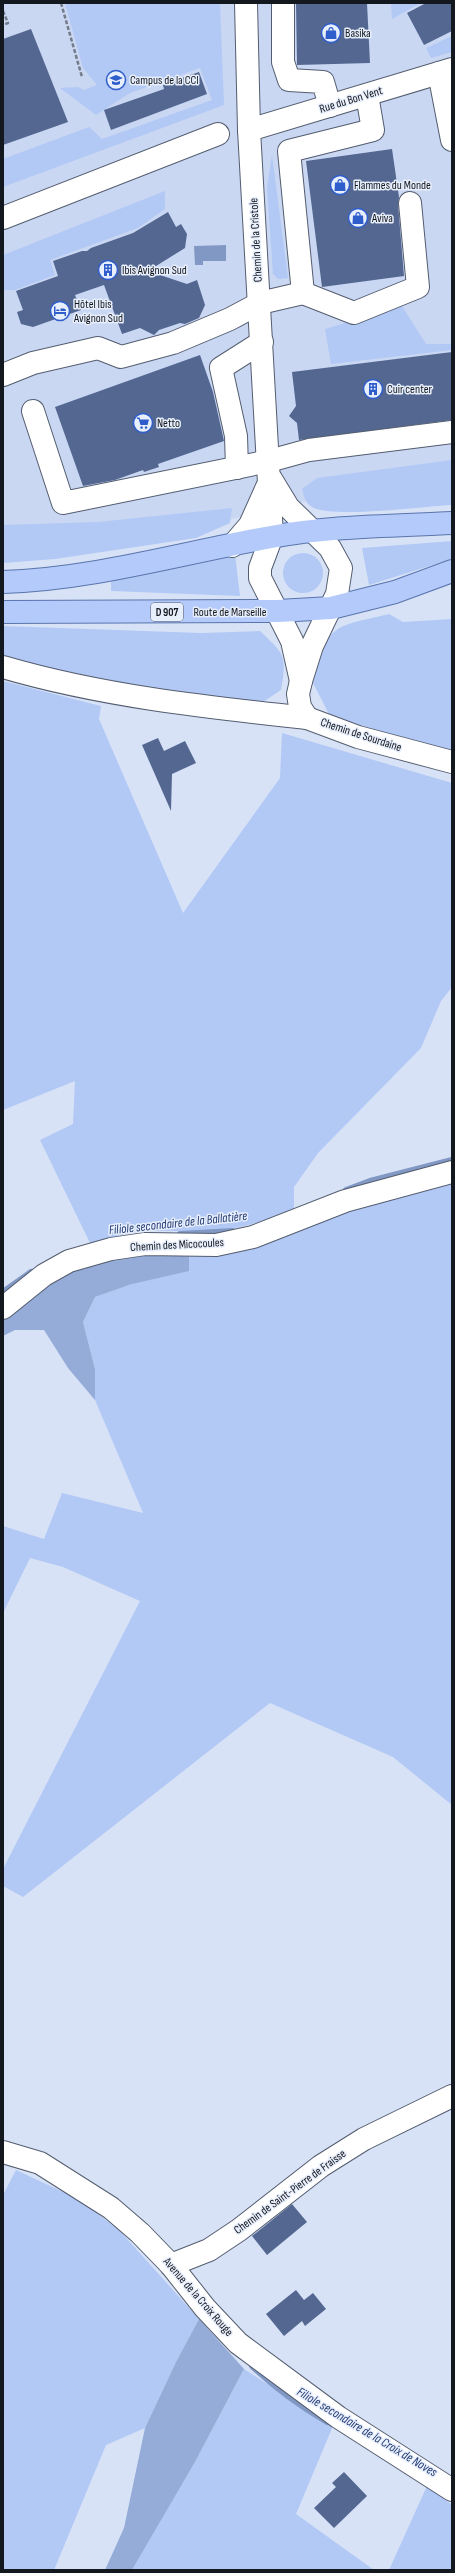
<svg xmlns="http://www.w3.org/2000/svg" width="455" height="2573" viewBox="0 0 455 2573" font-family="'Sofia Sans Condensed',sans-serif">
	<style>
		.built { fill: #c9d7f3 }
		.green { fill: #b2c8f5 }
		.forest { fill: #95abd8 }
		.water { fill: #8298c4 }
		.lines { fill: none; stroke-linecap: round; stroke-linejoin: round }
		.stream { stroke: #8298c4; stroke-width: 6 }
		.building { fill: #536791 }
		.minor-casing { stroke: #545d6f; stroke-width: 24 }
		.major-casing { stroke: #5a75ac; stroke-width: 24 }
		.path { stroke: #747c8a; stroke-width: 2.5; stroke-dasharray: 4 2; stroke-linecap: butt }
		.minor { stroke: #fff; stroke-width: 22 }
		.major { stroke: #b3cafb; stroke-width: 22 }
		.labels { text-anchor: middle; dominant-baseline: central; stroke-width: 3; stroke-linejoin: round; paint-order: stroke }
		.shield { fill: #e8effc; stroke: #535861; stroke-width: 1 }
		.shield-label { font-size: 11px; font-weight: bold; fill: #13171e }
		.poi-label { font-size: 12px; fill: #13171e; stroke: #e8effc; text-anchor: start }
		.street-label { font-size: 12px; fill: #13171e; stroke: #e8effc }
		.water-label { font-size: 13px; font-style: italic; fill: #233b73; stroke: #e8effc }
	</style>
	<rect width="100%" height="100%" fill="#d7e2f7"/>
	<path class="built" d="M3 3H452V479L320 498 198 527 3 548Z"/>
	<g class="green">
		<path d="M65 3H220L224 105 3 187V159L89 127 102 139 212 100 200 68 130 93 96 115 60 88 78 87 84 90 97 85 83 68Z"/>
		<path d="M391 3H421L392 19Z"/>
		<path d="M452 36V52L431 58 426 48Z"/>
		<path d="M272 155 288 278 278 279 273 274 267 187Z"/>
		<path d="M165 191V209L138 228 50 260 55 275 15 290H3V255Z"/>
		<path d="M402 306 426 344H452V350L331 364 325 329Z"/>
		<path d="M452 460V505C424 506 333 519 312 507 305 503 304 496 302 489L317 478Z"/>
		<path d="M232 508 230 523 196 538 55 559 3 563V525L98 522Z"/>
		<path d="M452 541V559L369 585 362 548Z"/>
		<circle cx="303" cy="573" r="20"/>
		<path d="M235 554 240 596 111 591V580Z"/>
		<path d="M389 614 403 622 452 619V752L330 716 313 683C329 622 331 628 389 614Z"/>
		<path d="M3 626 201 633 260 631C285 655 287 655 281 690L257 706 81 680 3 660Z"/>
		<path d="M3 681 101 706 99 719 183 913 280 778 282 733 452 783V987L441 1001 421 1048 318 1153 294 1187V1214L223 1231H136L90 1243 40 1140 73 1124 75 1081 3 1110Z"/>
		<path d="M452 1183V1805L393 1757 270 1703 23 1897 3 1886V1869L140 1601 63 1567 30 1558 3 1613V1526L44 1539 62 1493 143 1513 95 1400V1369L83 1322 95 1297 132 1284 189 1249Z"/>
		<path d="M16 2170 76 2198 119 2230 199 2319 176 2362 145 2428 106 2445 54 2570H3V2195Z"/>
		<path d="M244 2369 333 2426 296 2514 374 2570H131L195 2462Z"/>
		<path d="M427 2486 452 2505V2570H389Z"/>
	</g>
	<g class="forest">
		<path d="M189 1249V1271L132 1284 95 1297 83 1322 95 1369V1400L68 1368 44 1330H15L3 1336V1315C28 1297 52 1278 81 1267 112 1254 156 1252 189 1249Z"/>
		<path d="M199 2319 244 2369 195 2462 133 2568 131 2570H105L124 2528 145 2428 176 2362Z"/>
	</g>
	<path class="water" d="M226 245V261H203V265H195L194 246Z"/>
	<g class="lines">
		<g class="stream">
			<path d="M346 1190 370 1181 452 1160"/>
			<path d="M180 1234 232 1231"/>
			<path d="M3 1292 31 1272"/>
			<path d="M252 2366C275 2388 300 2406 327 2422"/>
		</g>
	</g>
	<g class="building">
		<path d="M296 3H367L370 63 297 65Z"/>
		<path d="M426 3H452V31L424 45 407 13Z"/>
		<path d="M31 29 68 122 3 145V39Z"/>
		<path d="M199 72 207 94 111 130 104 110 164 89 163 85Z"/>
		<path d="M392 149 399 197 398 204 404 276 322 287 306 161Z"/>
		<path d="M168 212 176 227 181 224 187 234 185 248 148 271 187 284 197 280 205 305 199 318 185 324 180 323 159 330 154 335 140 328 122 334 104 285 75 295 81 310 33 327 21 324 17 312 23 310 16 291 58 276 53 261 82 251H87L91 248 133 233Z"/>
		<path d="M452 352V420L299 440 297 423 289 416 296 406 292 372Z"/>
		<path d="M200 355 213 392 224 441 158 464 159 467 144 472 143 470 115 480 83 486 55 407Z"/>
		<path d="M158 738 164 751 185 741 196 763 172 774 171 811 142 745Z"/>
		<path d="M292 2204 307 2222 267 2255 252 2236Z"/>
		<path d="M296 2290 304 2300 313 2293 326 2309 305 2326 302 2321 284 2336 266 2314Z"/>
		<path d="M344 2472 367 2496 334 2528 314 2508 336 2487 332 2483Z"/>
	</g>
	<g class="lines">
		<defs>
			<g id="minor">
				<path d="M246 3 249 130 272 536 260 568V578L292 641 301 681"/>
				<path d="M283 3V62L289 80 323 82 330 106"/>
				<path d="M439 73 452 140"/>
				<path d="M249 130 452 69"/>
				<path d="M3 218 218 134"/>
				<path d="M303 293 354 313 418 287 410 203"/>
				<path d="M3 375 33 363 98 348 121 357 173 343 230 319 260 303 303 293 289 151 373 130 367 95"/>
				<path d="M33 411 63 503 269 461 309 450 452 432"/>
				<path d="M237 468 236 436 221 368 262 342"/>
				<path d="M271 479 288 507 330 548 341 568 337 594 312 646 301 681 298 694 300 707 307 718 358 737 452 762"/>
				<path d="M232 546 250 525 267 487"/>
				<path d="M3 667C102 696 205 707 307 718"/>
				<path d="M3 1308 44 1275 69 1261 111 1249 145 1244 216 1245 253 1237 345 1201 452 1172"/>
				<path d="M3 2152 40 2163 111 2208 140 2233 171 2265 205 2308 238 2343 338 2417 452 2490"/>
				<path d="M171 2265 209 2250 239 2230 321 2166 364 2139 452 2096"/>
			</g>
			<g id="major">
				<path d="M3 582C94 579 182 553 271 537 330 526 392 526 452 523"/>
				<path d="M3 612 278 611 331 608 395 592 452 571"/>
			</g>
		</defs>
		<use href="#minor" class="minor-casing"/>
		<use href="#major" class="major-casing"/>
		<g class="path">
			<path d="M61 3 82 77"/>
			<path d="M3 11 8 23 3 25"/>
		</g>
		<use href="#minor" class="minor"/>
		<use href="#major" class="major"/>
	</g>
	<defs>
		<symbol id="shop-ring" viewBox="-11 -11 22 22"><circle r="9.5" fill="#e8effc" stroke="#2f5dcc" stroke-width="1.5"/><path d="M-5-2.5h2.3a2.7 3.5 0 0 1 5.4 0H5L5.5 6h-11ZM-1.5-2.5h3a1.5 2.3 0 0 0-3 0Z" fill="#2f5dcc"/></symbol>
		<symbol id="school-ring" viewBox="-11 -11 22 22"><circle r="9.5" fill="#e8effc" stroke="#2f5dcc" stroke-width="1.5"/><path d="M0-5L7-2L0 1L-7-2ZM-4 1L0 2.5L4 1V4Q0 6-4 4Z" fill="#2f5dcc"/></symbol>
		<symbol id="building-ring" viewBox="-11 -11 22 22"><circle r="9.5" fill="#e8effc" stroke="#2f5dcc" stroke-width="1.5"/><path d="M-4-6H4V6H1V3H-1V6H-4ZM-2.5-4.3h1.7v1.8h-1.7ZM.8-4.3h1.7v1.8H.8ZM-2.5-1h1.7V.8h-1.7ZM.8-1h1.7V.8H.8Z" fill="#2f5dcc"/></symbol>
		<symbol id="hotel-ring" viewBox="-11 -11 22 22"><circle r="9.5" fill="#e8effc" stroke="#2f5dcc" stroke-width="1.5"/><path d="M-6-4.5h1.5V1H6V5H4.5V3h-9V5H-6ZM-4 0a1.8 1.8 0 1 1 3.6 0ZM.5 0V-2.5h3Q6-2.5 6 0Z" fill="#2f5dcc"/></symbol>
		<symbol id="supermarket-ring" viewBox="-11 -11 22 22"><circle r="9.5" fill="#e8effc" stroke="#2f5dcc" stroke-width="1.5"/><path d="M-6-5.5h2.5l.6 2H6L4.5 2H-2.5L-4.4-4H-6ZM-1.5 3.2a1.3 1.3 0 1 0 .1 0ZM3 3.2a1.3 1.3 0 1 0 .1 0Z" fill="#2f5dcc"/></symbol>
	</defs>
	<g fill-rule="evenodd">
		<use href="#shop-ring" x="320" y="22" width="22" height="22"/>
		<use href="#school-ring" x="105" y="69" width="22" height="22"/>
		<use href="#shop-ring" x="329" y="174" width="22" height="22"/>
		<use href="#shop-ring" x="347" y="207" width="22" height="22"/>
		<use href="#building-ring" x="97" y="259" width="22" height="22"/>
		<use href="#hotel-ring" x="49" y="300" width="22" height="22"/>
		<use href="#building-ring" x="362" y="378" width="22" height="22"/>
		<use href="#supermarket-ring" x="132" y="412" width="22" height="22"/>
	</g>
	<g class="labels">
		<rect class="shield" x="151" y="603" width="32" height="18" rx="3"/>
		<g class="shield-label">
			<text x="167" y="612">D 907</text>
		</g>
		<g class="poi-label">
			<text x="345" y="33">Basika</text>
			<text x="130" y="80">Campus de la CCI</text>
			<text x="354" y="185">Flammes du Monde</text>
			<text x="372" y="218">Aviva</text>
			<text x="122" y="270">Ibis Avignon Sud</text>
			<text x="74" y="304">Hôtel Ibis<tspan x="74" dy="14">Avignon Sud</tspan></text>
			<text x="387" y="389">Cuir center</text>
			<text x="157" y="423">Netto</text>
		</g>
		<g class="street-label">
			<text transform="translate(351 100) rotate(-17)">Rue du Bon Vent</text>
			<text transform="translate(256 240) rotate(-93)">Chemin de la Cristole</text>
			<text x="230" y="612">Route de Marseille</text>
			<text transform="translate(361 735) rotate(18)">Chemin de Sourdaine</text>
			<text transform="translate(177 1245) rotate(-3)">Chemin des Micocoules</text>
			<text transform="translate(290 2192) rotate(-36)">Chemin de Saint-Pierre de Fraisse</text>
			<text transform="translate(198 2297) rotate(49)">Avenue de la Croix Rouge</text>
		</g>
		<g class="water-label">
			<text transform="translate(178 1223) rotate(-6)">Filiole secondaire de la Ballatière</text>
			<text transform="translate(367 2432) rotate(31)">Filiole secondaire de la Croix de Noves</text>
		</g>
	</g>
	<rect width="455" height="2573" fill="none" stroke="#13171e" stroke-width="8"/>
</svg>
